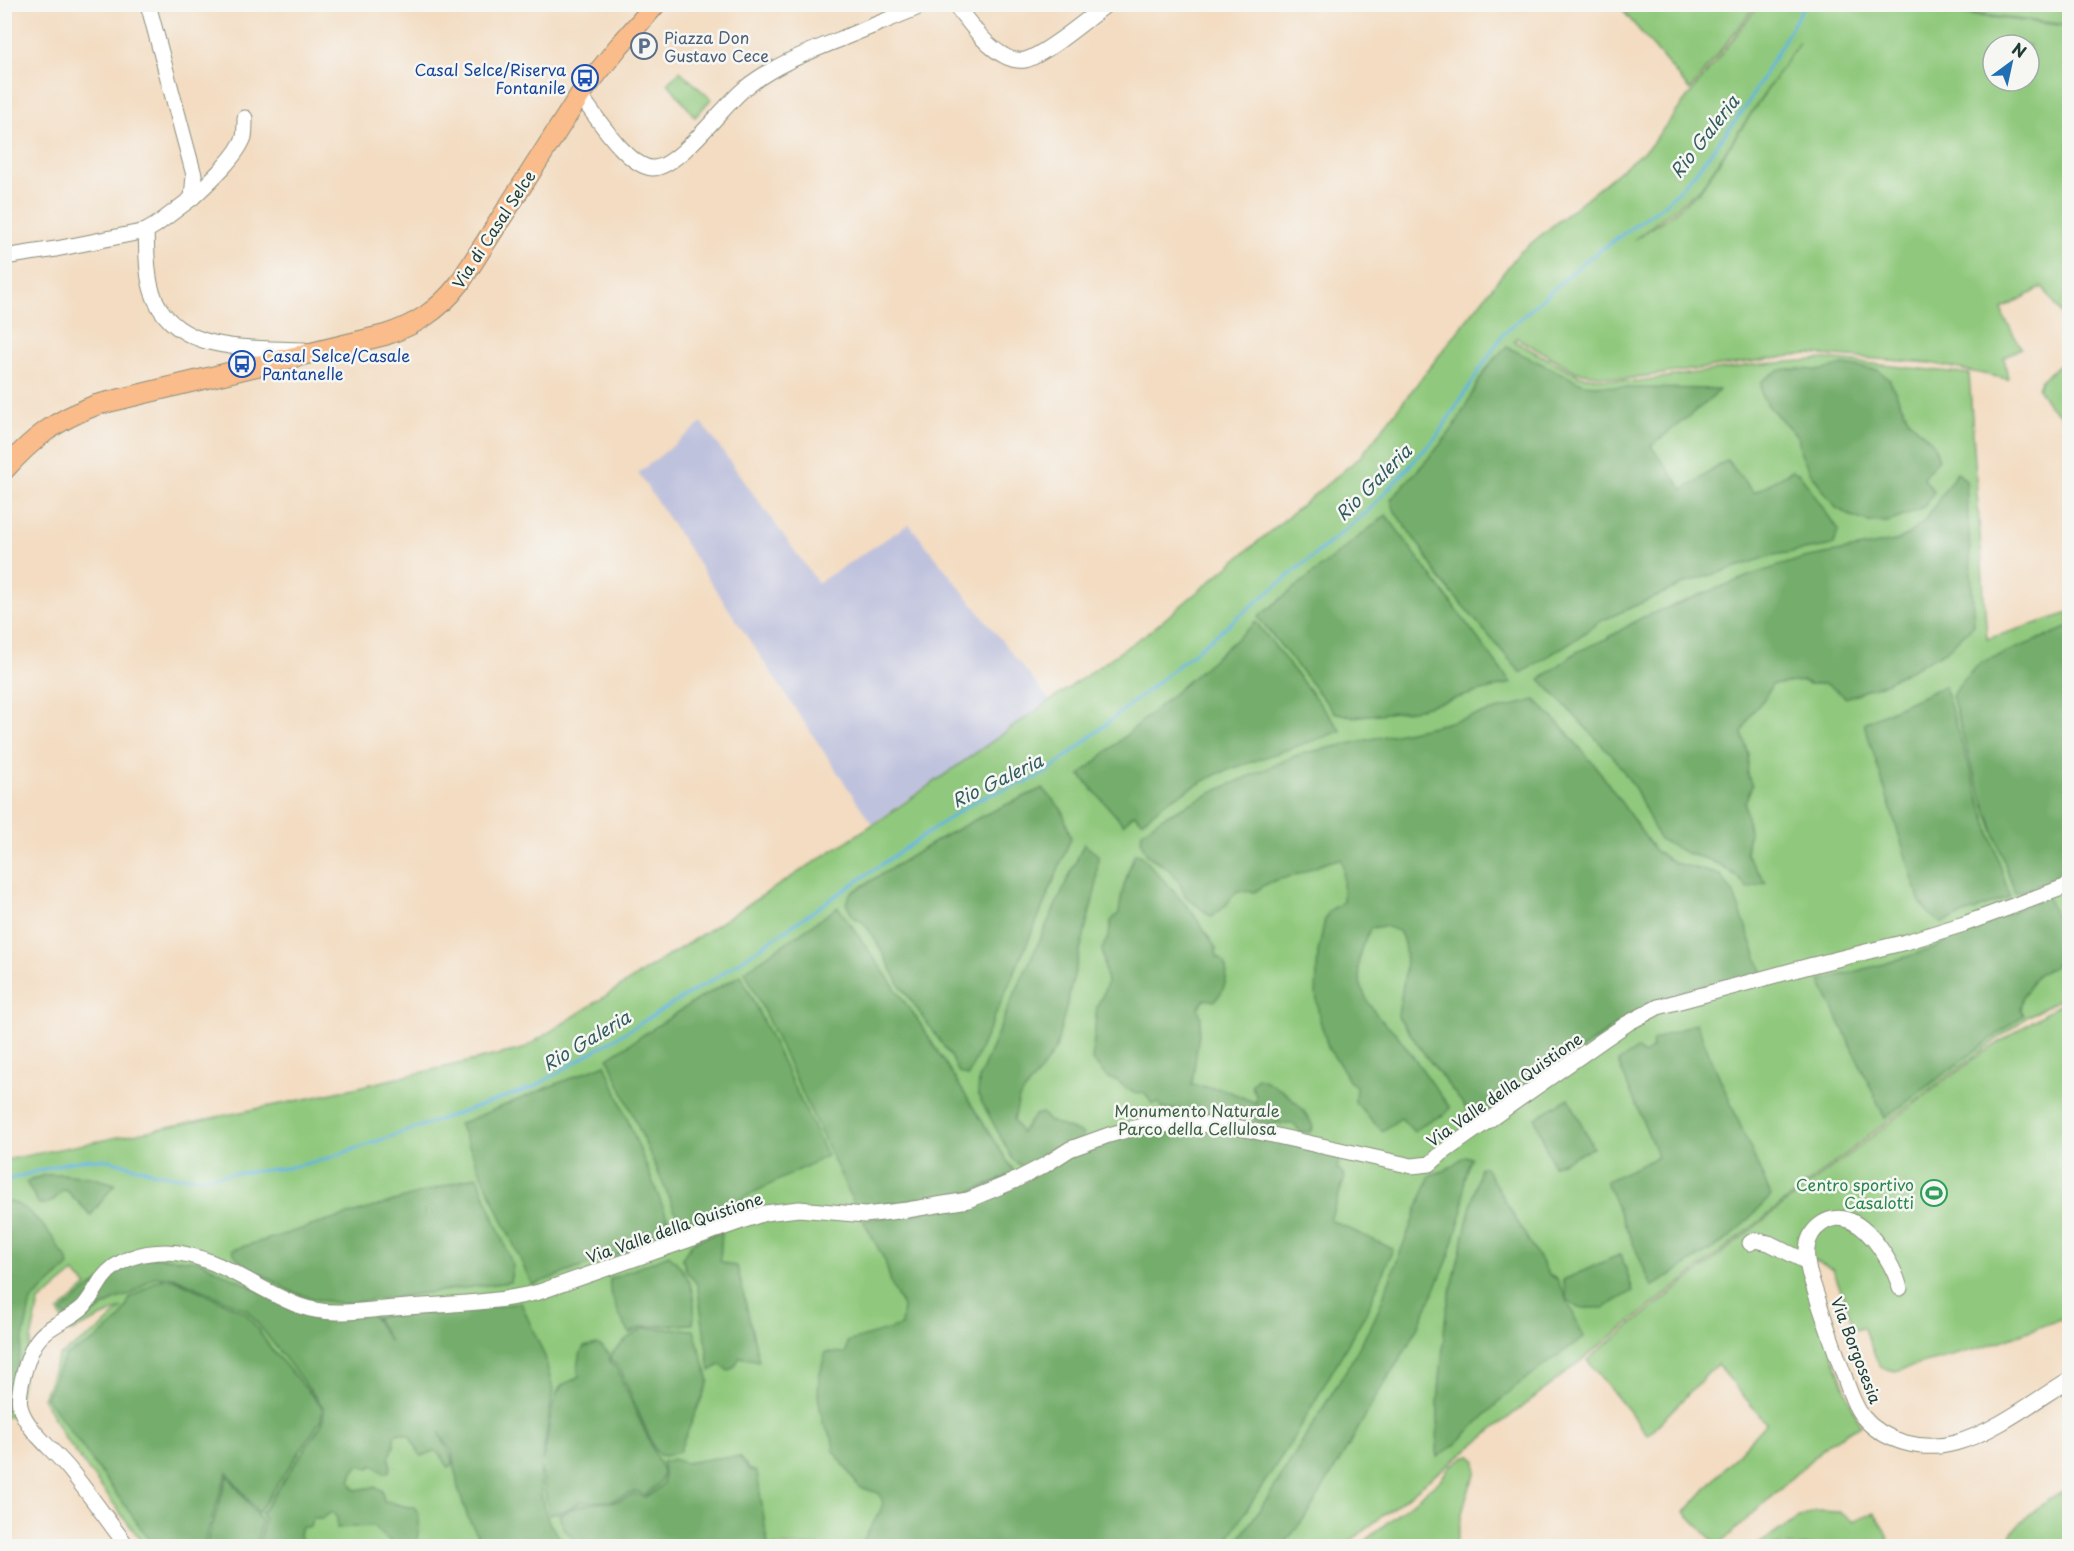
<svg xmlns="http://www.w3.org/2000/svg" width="2074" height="1551" viewBox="0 0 2074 1551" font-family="'Playpen Sans',sans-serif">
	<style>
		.industrial { fill: #bfc2dd }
		.green { fill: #90c97d; stroke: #588358; stroke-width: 1.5; fill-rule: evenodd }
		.forest { fill: #74ad6c; stroke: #4a7550; stroke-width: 1.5 }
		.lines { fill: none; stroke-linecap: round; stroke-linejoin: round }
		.stream { stroke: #65b6e0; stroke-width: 3 }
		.minor-casing { stroke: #898c7a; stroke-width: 17 }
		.major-casing { stroke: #898c7a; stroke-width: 22 }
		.minor { stroke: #fff; stroke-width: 15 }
		.major { stroke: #f9bc8a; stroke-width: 20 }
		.labels { text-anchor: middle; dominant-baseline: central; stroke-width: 5; stroke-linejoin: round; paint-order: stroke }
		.service-label { font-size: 16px; fill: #4e5e75; stroke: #f6f6f2; text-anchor: start }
		.transit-label { font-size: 16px; fill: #164399; stroke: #f6f6f2; text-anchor: end }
		.street-label { font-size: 16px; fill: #1f3d34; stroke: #f6f6f2 }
		.park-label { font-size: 16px; fill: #3b6046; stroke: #f6f6f2 }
		.leisure-label { font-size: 16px; fill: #27864d; stroke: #f6f6f2; text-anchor: end }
		.water-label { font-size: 18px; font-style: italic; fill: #305b5f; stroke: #f6f6f2 }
	</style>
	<rect width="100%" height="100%" fill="#f6f6f2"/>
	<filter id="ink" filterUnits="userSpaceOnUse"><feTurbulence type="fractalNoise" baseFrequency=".0167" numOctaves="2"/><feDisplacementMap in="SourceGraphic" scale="12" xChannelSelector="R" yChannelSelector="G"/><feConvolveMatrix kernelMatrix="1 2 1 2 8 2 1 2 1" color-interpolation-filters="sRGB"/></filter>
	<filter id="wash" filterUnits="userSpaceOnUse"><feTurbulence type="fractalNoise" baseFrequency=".008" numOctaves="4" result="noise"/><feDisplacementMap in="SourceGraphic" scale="24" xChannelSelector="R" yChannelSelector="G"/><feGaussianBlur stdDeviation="1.35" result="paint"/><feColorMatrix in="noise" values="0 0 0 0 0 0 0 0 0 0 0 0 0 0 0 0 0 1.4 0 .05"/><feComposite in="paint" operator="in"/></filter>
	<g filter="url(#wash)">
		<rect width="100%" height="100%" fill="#f3dcc1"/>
		<path class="industrial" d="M702 423 818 583 909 524 1050 701 872 824 638 473Z"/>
		<g class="green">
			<path d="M1618 5H1756L1690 90Z"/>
			<path d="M1759 5H1875L2069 26V325L2043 287 2002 309 2003 315 2021 348 2004 357 2008 379 1930 363 1807 354 1625 379 1577 372 1517 338 1514 341 1580 376 1632 382 1753 365 1825 359 1969 374 1987 639 2069 613V994L2027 1017 1880 1127 1344 1546H145L64 1437 43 1398 59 1356 98 1331 122 1308 70 1332 58 1312 87 1286 74 1273 39 1302 15 1415 5 1417V1160L315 1097 523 1049 880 820 1154 628 1361 456 1518 254 1650 146ZM1799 42 1700 191 1667 218 1635 239 1700 189ZM1993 45H2029V81H1993Z"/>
			<path d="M1898 5H2069V25Z"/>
			<path d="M680 71 711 99 695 117 668 83Z"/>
			<path d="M2069 357V423L2048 404 2038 388 2041 380Z"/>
			<path d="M2069 998 2070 1161 2068 1163 2070 1172 2069 1316 1985 1347 1895 1371 1880 1367 1863 1327 1855 1329 1833 1269 1803 1255 1836 1366 1860 1425 1829 1443 1718 1546 1685 1512 1766 1423 1717 1364 1648 1435 1587 1360 1780 1207 1922 1098 1981 1054Z"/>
			<path d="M1466 1456H1471L1476 1461V1471L1465 1501 1455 1546H1354L1363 1542 1441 1479 1450 1466Z"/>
			<path d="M2062 1492 2069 1493V1546H2006C2013 1523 2042 1504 2062 1492Z"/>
			<path d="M1816 1511 1840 1512 1853 1521 1875 1513 1883 1527 1892 1546H1756L1797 1519Z"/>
		</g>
		<g class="forest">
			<path d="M1507 347 1583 384 1630 388 1719 389 1713 397 1651 446 1683 490 1727 460 1754 493 1792 470 1800 474 1838 530 1834 545 1774 555 1686 583 1599 622 1576 639 1521 673 1439 578 1423 551 1395 512 1391 499C1411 476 1435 454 1453 428 1471 401 1480 367 1507 347Z"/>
			<path d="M1843 365 1878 370 1889 379 1909 420 1933 443 1939 459 1923 477 1934 492 1925 506 1907 515 1888 522H1868L1851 516 1836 508 1811 473 1801 454 1798 437 1771 409 1762 397 1761 382C1784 363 1793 370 1819 370 1827 370 1835 367 1843 365Z"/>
			<path d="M1957 472 1966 481 1974 625 1946 651 1885 683 1846 698C1839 693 1832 685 1823 684 1814 684 1811 686 1803 681L1772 685 1764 699 1751 714 1742 733 1749 755 1747 774 1752 785 1745 803 1749 832 1746 854 1766 883 1747 888 1734 874 1710 860 1686 853 1659 839 1636 790 1616 760 1540 679 1577 652 1608 638 1641 618 1754 574 1804 558 1900 540 1924 522Z"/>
			<path d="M1386 515 1511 683 1413 710 1353 717 1334 712 1258 617Z"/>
			<path d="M1256 622 1341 731 1217 774 1168 801 1142 821 1134 814 1123 824 1080 775Z"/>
			<path d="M2069 627V876L2015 893 1972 768 1952 696 1966 677 1980 663Z"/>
			<path d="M1944 686 2010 897 1941 923 1930 915 1920 902 1864 723Z"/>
			<path d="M1535 700 1566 731 1600 772 1655 851 1675 863 1720 875 1734 894 1763 974 1650 1003 1476 1121 1425 1055 1398 1016C1401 990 1413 954 1399 931L1384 926 1371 928C1366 937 1360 949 1359 959 1355 988 1373 1016 1396 1033L1450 1108 1444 1115 1427 1122 1414 1132 1401 1118 1382 1131 1355 1102 1356 1086 1349 1081 1341 1066 1329 1050 1319 1017 1316 993 1318 952 1325 919 1329 911 1343 902C1342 888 1346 871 1341 859 1324 861 1311 870 1295 875 1277 881 1271 879 1255 892L1237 891 1227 904 1212 917 1186 897 1178 880 1167 868 1147 855 1141 841 1142 832 1163 817 1213 792 1300 754 1438 725Z"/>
			<path d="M1043 788 1062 810 1071 838 1035 926 968 1076 959 1073 950 1055 900 985 875 939 863 922 853 917 846 903 851 893 939 839 984 815Z"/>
			<path d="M1084 844 1098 855 1096 887 1056 1048 1040 1072 1019 1098 1014 1120 1021 1133 1035 1115 1042 1113 1049 1121 1083 1134 1082 1141 1043 1163 1023 1167 1013 1160 978 1095 979 1078 1010 1004Z"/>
			<path d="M1135 853 1142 856 1192 912 1216 948 1217 957C1218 957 1224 962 1224 963 1231 974 1223 994 1214 1001L1205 999 1198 1008 1201 1017 1192 1085 1223 1089 1256 1103V1094L1251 1086 1257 1078C1278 1084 1305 1106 1313 1127L1310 1132H1301L1293 1124H1281L1278 1121 1273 1126 1233 1111H1226L1221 1114 1190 1110 1163 1109 1158 1103 1152 1104 1145 1093 1136 1094 1127 1089 1118 1081 1108 1078 1092 1060 1097 1005 1102 997 1107 983 1102 949 1109 935 1111 921 1119 913C1121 891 1127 873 1135 853Z"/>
			<path d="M2047 897 2063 932V951L2054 967 2038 974 2023 996 2020 1009 2023 1015 1885 1118 1820 981 1883 964 1935 948 1957 934Z"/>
			<path d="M838 907 919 1022 1015 1173 964 1195 926 1198 857 1210 745 971Z"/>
			<path d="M741 975 827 1156 727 1206 682 1227 608 1058 698 999Z"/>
			<path d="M1696 1023 1771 1196 1731 1237 1652 1287 1606 1181 1658 1157 1618 1062 1637 1049 1643 1055 1652 1048 1653 1040Z"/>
			<path d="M605 1064 674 1234 532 1285 459 1124Z"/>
			<path d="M1569 1098 1593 1148 1553 1166 1535 1118Z"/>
			<path d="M1225 1131 1341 1155 1337 1168 1345 1177 1330 1220 1393 1249 1366 1313 1293 1439 1223 1546H860L880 1511 883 1503 879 1493 859 1487 834 1451 832 1437 823 1424 818 1396 819 1376 826 1352 846 1353 847 1342 901 1326 903 1307 892 1286 885 1261 863 1220 920 1213 1072 1152 1132 1132Z"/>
			<path d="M1465 1156 1471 1158 1464 1179 1463 1209 1449 1257 1425 1312 1408 1346 1377 1395 1348 1447 1308 1513 1283 1546H1234L1271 1493 1348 1367 1375 1318 1430 1175 1444 1171Z"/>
			<path d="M1480 1167H1485L1549 1275 1557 1279 1584 1337 1512 1389 1455 1445 1437 1457 1438 1402 1446 1312Z"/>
			<path d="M61 1174 90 1177 115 1184 91 1215 67 1191 63 1190C56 1198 52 1205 39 1204L26 1182 45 1175Z"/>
			<path d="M477 1176 513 1266 510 1282 343 1304C325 1301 305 1298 288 1290 281 1287 275 1281 268 1278 253 1269 241 1266 232 1250Z"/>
			<path d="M5 1201C24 1202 42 1224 53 1238 59 1246 58 1251 67 1257L69 1266 31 1301 8 1409 5 1410Z"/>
			<path d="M722 1231 720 1261 729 1265 737 1266 759 1361 740 1357 735 1366 729 1371 720 1365 710 1371 697 1284 687 1272 682 1258 693 1242Z"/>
			<path d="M1621 1254 1633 1291 1604 1308H1578L1567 1299 1563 1280Z"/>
			<path d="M669 1255C691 1274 697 1296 693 1324L643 1327 630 1333C622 1322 607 1292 610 1279Z"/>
			<path d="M145 1256 199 1261 278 1300 371 1313 390 1342 376 1318 396 1313 436 1314 521 1303 545 1357 553 1390 542 1461C551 1439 547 1409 560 1388 564 1381 574 1382 579 1376 576 1365 578 1357 584 1347L597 1344 609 1353 610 1362 617 1369 663 1472C662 1484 654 1488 645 1495L636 1491 611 1501 580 1502 567 1510 549 1515 541 1468C539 1485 542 1506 549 1522 553 1530 561 1538 566 1546H484L468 1518 458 1488 452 1451 439 1432 450 1454 453 1464 449 1468 441 1455 435 1451 421 1456 409 1435 400 1433 394 1436V1446L389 1459 391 1467 388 1473H384L374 1465 369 1468 359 1465 353 1472 350 1482 355 1490 374 1487 382 1490 384 1501C395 1502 402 1508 414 1507 423 1518 418 1531 416 1544L395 1546 373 1526 337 1528V1518L332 1512 323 1518H313L310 1527H301L299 1534 305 1546H259L264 1519 261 1514 323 1422 324 1408 247 1310 173 1277H154L130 1295 116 1299 73 1327 62 1312 92 1286Z"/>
			<path d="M174 1279 246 1313 273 1351 322 1407 321 1420 258 1513 227 1472 203 1546H154L46 1397 65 1356 94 1341 120 1319 130 1298 158 1280Z"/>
			<path d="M645 1328 694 1330 709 1381 679 1452 666 1456 659 1455 654 1448 619 1367 611 1360 612 1353 629 1337Z"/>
			<path d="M740 1457 749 1469 757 1472 768 1546H573L574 1540 564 1528 559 1515 576 1507 595 1503 618 1501 635 1494 645 1497C664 1487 667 1483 662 1462L673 1459 686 1463 715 1458Z"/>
			<path d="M228 1475 261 1521 256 1546H206Z"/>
		</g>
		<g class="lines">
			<path class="stream" d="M4 1181 65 1163 90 1159 109 1160 156 1173 178 1177H200L287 1168 326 1159 534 1087 714 979 970 804C995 789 1022 787 1046 773L1366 513 1437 436 1503 334 1584 262 1666 203 1695 173 1745 108 1805 4"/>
		</g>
	</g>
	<g filter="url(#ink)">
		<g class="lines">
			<defs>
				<g id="minor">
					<path d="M148 4 194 175 192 198 156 225 146 231C147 250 146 272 152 291 172 355 250 347 304 350"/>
					<path d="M954 4C969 21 983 44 1003 55 1009 59 1018 61 1025 60 1045 55 1089 18 1107 4"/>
					<path d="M580 95C595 115 627 166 652 168 678 169 723 106 744 89 772 66 808 52 841 39 869 27 898 16 926 4"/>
					<path d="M192 198C207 184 237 157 244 137 245 131 245 124 245 118"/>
					<path d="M4 257 56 249 146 231"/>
					<path d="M1750 1243 1754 1240 1769 1243 1807 1262"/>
					<path d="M1900 1288C1894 1266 1873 1231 1851 1221 1831 1212 1809 1227 1807 1249 1806 1257 1807 1264 1809 1272 1819 1304 1830 1336 1841 1367 1847 1383 1852 1403 1863 1417 1884 1442 1923 1452 1955 1443 1993 1433 2036 1400 2070 1379"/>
					<path d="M127 1546C108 1521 90 1495 70 1470 55 1451 25 1429 20 1406 17 1391 28 1353 37 1341 48 1325 70 1320 84 1306 91 1298 96 1288 102 1279 117 1259 142 1252 166 1252 215 1253 256 1290 300 1306 330 1317 364 1310 395 1308 444 1304 492 1304 539 1292L765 1213 799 1209 865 1215 907 1210 968 1200 1014 1181 1045 1165 1070 1149 1109 1135 1145 1125 1192 1124 1232 1126 1412 1166 1430 1164 1442 1153 1603 1040 1628 1023 1658 1007 1813 965 1906 942 1964 924 2070 885"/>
				</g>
				<path id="major" d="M4 470C34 437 55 421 96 405L385 335C416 325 439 310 459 284L580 95 619 46 656 4"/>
			</defs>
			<use href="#minor" class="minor-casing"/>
			<use href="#major" class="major-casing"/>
			<use href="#minor" class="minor"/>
			<use href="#major" class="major"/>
		</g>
	</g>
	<defs>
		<symbol id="parking-ring" viewBox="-11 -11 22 22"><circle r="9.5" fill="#f6f6f2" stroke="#5c6f8a" stroke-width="1.5"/><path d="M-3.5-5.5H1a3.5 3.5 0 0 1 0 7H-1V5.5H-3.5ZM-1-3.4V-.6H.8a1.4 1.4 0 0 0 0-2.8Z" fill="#5c6f8a"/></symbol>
		<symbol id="bus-ring" viewBox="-11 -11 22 22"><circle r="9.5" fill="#f6f6f2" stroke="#1a4fb4" stroke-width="1.5"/><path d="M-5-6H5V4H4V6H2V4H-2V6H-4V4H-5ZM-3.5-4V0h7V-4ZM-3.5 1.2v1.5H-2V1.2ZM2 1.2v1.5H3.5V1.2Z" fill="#1a4fb4"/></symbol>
		<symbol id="stadium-ring" viewBox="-11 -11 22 22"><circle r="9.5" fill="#f6f6f2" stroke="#2e9e5b" stroke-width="1.5"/><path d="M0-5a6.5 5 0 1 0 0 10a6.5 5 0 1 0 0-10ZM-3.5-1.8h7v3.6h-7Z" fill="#2e9e5b"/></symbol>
	</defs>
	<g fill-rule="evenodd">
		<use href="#parking-ring" x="629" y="31" width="30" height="30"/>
		<use href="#bus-ring" x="570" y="63" width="30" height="30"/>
		<use href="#bus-ring" x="227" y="349" width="30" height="30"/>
		<use href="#stadium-ring" x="1919" y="1178" width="30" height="30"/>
	</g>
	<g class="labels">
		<g class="service-label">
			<text x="664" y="37">Piazza Don<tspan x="664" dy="18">Gustavo Cece</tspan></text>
		</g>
		<g class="transit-label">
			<text x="566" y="69">Casal Selce/Riserva<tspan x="566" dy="18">Fontanile</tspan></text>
			<text x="262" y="355" text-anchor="start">Casal Selce/Casale<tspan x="262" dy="18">Pantanelle</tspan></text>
		</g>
		<g class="street-label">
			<text transform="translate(493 229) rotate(-57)">Via di Casal Selce</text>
			<text transform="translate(1504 1089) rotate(-35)">Via Valle della Quistione</text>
			<text transform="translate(674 1227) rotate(-19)">Via Valle della Quistione</text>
			<text transform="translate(1857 1350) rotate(69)">Via Borgosesia</text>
		</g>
		<g class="park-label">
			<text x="1197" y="1110">Monumento Naturale<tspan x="1197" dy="18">Parco della Cellulosa</tspan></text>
		</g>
		<g class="leisure-label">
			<text x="1914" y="1184">Centro sportivo<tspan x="1914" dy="18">Casalotti</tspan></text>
		</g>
		<g class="water-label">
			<text transform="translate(1704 136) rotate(-52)">Rio Galeria</text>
			<text transform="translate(1373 482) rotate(-45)">Rio Galeria</text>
			<text transform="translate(997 780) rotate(-26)">Rio Galeria</text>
			<text transform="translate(586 1040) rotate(-31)">Rio Galeria</text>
		</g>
	</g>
	<rect width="2074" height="1551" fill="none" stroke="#f6f6f2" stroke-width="24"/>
	<g transform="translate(2011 63) rotate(33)"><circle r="28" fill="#f6f6f2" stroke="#a0aca6" stroke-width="1.5"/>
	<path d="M0-4.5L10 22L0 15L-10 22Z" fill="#1f6fb2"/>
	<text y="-9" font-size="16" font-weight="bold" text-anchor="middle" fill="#1f3d34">N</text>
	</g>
</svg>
